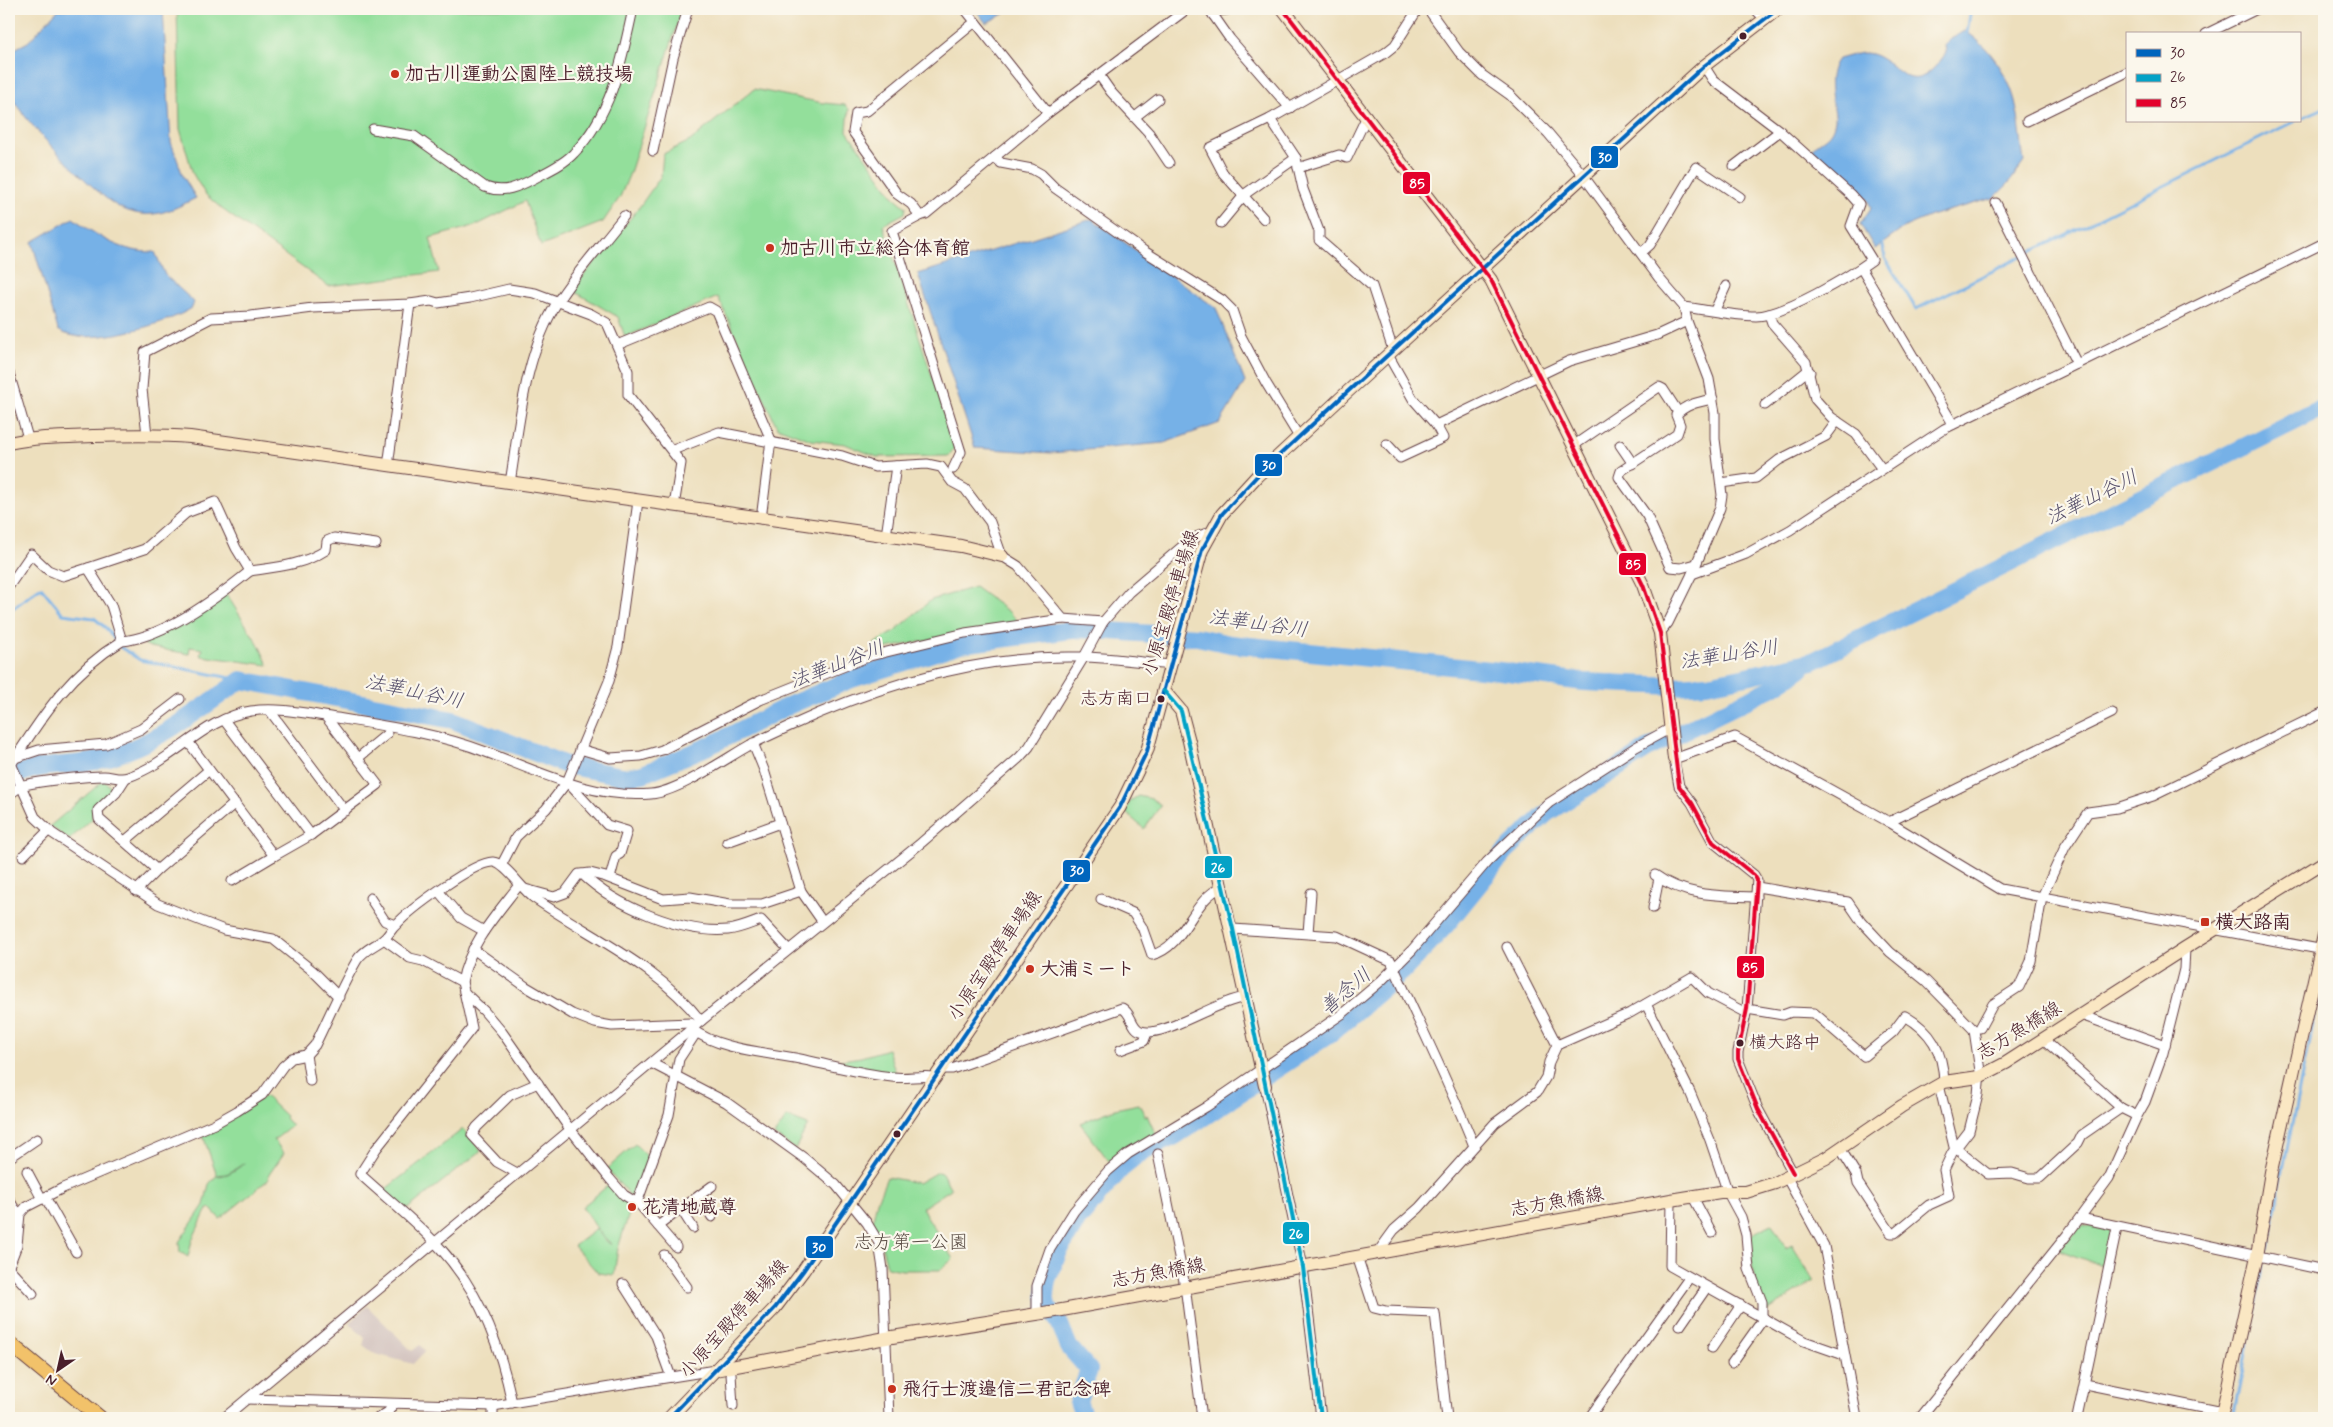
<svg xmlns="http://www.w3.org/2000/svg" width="2333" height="1427" viewBox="0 0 2333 1427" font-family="Mynerve,'Klee One',sans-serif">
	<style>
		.industrial { fill: #d0c0bc }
		.green { fill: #93df9b; stroke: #6e7f63 }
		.water { fill: #76b1e7; stroke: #606889 }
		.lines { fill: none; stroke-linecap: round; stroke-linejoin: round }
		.stream { stroke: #76b1e7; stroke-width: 3 }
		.river { stroke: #76b1e7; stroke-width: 18 }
		.street-casing { stroke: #623c41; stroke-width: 11 }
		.secondary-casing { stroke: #623c41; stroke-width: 14 }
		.primary-casing { stroke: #623c41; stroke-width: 16 }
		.street { stroke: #fff; stroke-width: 9 }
		.secondary { stroke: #fae7c3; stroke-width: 12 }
		.primary { stroke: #f2c26a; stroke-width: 14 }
		.bus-1-casing { stroke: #fbf7ec; stroke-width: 8 }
		.bus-2-casing { stroke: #fbf7ec; stroke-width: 8 }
		.bus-3-casing { stroke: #fbf7ec; stroke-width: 8 }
		.bus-1 { stroke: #0065bd; stroke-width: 4 }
		.bus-2 { stroke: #04a2c6; stroke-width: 4 }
		.bus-3 { stroke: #e4002b; stroke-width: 4 }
		.bus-dot { fill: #4a1f2b; stroke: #fbf7ec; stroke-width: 2 }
		.poi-dot { fill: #c8321e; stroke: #fbf7ec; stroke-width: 2 }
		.labels { text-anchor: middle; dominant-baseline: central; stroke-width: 4.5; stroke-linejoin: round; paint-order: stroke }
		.bus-label { font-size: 18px; fill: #4a1f2b; stroke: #fbf7ec; text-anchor: end }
		.poi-label { font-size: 19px; font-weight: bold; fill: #4a1f2b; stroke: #fbf7ec; text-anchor: start }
		.street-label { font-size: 19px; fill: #4a1f2b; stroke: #fbf7ec }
		.park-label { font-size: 19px; fill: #5c4f47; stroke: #fbf7ec }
		.water-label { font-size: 20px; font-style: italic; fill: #59526d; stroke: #fbf7ec }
		.line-badge { stroke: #fbf7ec; stroke-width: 2 }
		.badge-label { font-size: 14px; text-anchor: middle; font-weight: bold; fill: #fff }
	</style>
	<rect width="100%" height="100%" fill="#fbf7ec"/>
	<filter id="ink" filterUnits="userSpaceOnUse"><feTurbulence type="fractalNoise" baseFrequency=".02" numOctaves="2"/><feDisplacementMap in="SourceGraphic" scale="10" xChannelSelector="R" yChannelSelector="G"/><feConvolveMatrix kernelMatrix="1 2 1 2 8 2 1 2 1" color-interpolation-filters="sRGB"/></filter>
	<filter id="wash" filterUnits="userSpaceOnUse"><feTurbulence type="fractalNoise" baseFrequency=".0096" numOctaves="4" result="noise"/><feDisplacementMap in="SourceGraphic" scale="20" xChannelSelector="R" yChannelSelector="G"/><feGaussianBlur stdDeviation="1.12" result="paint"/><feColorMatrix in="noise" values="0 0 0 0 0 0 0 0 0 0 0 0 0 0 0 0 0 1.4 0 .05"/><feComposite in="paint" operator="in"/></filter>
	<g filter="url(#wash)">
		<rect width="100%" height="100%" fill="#eddfbd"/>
		<path class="industrial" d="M367 1306 412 1351 420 1345 425 1351 413 1364 375 1354 363 1345 365 1338 349 1323Z"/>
		<g class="green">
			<path d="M177 9H682L630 173 620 197 603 222 541 246 525 201 477 225 430 238 439 272 328 286 222 209 205 194 193 174 180 129Z"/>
			<path d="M754 89 823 103 845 105 849 109 847 131 894 197 906 207 905 213 883 225 955 447 949 456 877 457 845 444 811 440 777 427 718 297 625 337 618 317 572 290 638 209 661 176 663 154 690 141Z"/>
			<path d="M975 587 1009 612 1020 623 877 650 874 648 875 643 894 632 931 600Z"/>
			<path d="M225 592 260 647 268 665 202 656 200 655 203 649 190 647 189 654 150 647 140 642Z"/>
			<path d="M104 780 113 790 93 807 92 819 69 840 50 826Z"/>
			<path d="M1138 796 1152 799 1161 805 1144 829 1125 812 1130 801Z"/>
			<path d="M888 1049 896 1074 837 1065 836 1061 861 1057Z"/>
			<path d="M265 1096 286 1116 285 1118 292 1126 274 1140 284 1153 268 1176 269 1179 220 1219 210 1208 206 1211 192 1240 188 1257 180 1252 179 1242 204 1205 209 1184 216 1176C228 1176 236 1169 245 1163L227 1174 217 1175 202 1133Z"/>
			<path d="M1139 1104 1145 1116 1147 1115 1156 1135 1112 1165 1080 1123 1115 1109Z"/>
			<path d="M787 1117 808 1125 795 1149 774 1135Z"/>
			<path d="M463 1129 481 1151 405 1211 383 1191Z"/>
			<path d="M635 1144 651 1160 636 1198H632L607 1169Z"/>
			<path d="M937 1172 942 1173 951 1189 922 1208 953 1259 940 1270H902L887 1267 879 1234 872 1224 877 1201 887 1177 918 1183Z"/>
			<path d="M611 1183 629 1202 627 1209 629 1214 618 1248 614 1275 598 1273 574 1246 596 1229C601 1235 606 1242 612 1245L601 1234 582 1207Z"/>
			<path d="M1772 1224 1786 1248 1792 1245 1814 1281 1764 1313 1755 1285 1748 1236Z"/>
			<path d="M2080 1225 2110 1230 2102 1266 2059 1250Z"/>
		</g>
		<g class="water">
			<path d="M59 9H163L171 142 183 176 196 198C176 208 158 218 135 213 126 211 118 207 111 202 90 187 14 113 9 90 6 79 9 64 9 52L28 42Z"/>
			<path d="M975 9H1013L986 23Z"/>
			<path d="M1965 31C1988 45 2008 74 2015 101 2020 121 2021 142 2024 162L2009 183 1994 198 1933 215 1907 226 1875 249 1860 224 1871 208 1868 200 1811 150C1820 138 1832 139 1835 120 1836 116 1834 109 1833 105 1830 90 1828 72 1838 59 1846 57 1857 53 1865 53 1899 55 1907 109 1946 53L1945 45 1949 40Z"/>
			<path d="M73 218C99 237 122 253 155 252L165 275 194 302 192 308C168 324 83 349 58 330L32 242Z"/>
			<path d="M1092 219 1216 308 1245 382 1220 423 1164 443 1052 453 975 448 918 274Z"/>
		</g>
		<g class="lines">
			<g class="stream">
				<path d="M1967 34 1970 14 1981 9"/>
				<path d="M2299 119 2324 108"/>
				<path d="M1882 240 1885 258 1916 309 2295 121"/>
				<path d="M9 611 41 587 63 614 94 618 107 629 120 647 140 660 241 680"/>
				<path d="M2233 1418 2324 965"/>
			</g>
			<g class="river">
				<path d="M9 779C33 763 67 767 95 761 151 748 195 713 241 680L453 720 566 765 627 777 643 774 711 745 790 705 852 679 961 644 1080 629 1197 637 1230 644 1500 671 1584 682 1674 686 1707 684 1747 676 1813 661 2324 407"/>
				<path d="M1084 1418 1078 1401 1089 1370 1069 1347 1059 1322 1047 1306 1045 1294 1047 1280 1059 1251 1077 1221 1121 1169 1143 1151 1175 1136 1330 1034 1402 972 1446 925 1505 852 1547 813 1649 748 1772 688 1801 669"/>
			</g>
		</g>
	</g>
	<g filter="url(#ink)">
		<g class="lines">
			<defs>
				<g id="street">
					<path d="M965 9 1048 113"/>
					<path d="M1209 9 1230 39 1290 108"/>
					<path d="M1428 9 1459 52 1482 75 1510 95 1548 133 1579 170 1659 278 1684 307 1687 321 1709 379 1715 413V439L1722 495 1720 508 1692 574 1668 623 1660 633"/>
					<path d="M1755 9 1764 18"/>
					<path d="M1213 15 1218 11 1233 9"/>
					<path d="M975 22 867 111 856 113 853 132 897 194 911 204 920 216 926 214 1048 113 1187 9"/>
					<path d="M2206 34 2257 9"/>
					<path d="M1099 75 1111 92 1149 133 1169 163"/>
					<path d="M1135 117 1158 99"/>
					<path d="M2027 121 2127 72"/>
					<path d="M373 129 414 136 485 187C504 194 518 187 535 178 548 171 564 164 574 153 612 114 622 60 633 9"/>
					<path d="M653 151 673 58 688 9"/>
					<path d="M995 157 1001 163 1032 169 1041 174 1055 188 1144 251 1222 300 1232 310 1241 336 1266 383 1299 437"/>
					<path d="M1734 166 1780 131"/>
					<path d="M1298 168 1339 155 1347 158 1367 116"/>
					<path d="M1996 203 2077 364"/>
					<path d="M920 216 892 231 961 452 953 469"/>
					<path d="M1264 219 1223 173 1210 148 1270 119"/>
					<path d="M1221 223 1245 194 1296 158"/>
					<path d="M1641 253 1650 245 1696 167 1740 197"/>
					<path d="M1861 268 1953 424"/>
					<path d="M1684 307C1707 310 1733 316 1756 316 1783 316 1850 276 1872 260L1851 226 1859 204 1850 194 1780 131 1713 80 1704 66"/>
					<path d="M1715 310 1726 286"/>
					<path d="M1769 314 1772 323 1806 362 1815 399 1831 417 1856 434 1882 469"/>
					<path d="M617 345 709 307 716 311 771 440 761 519"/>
					<path d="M1393 350 1372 286 1319 240V231L1303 189 1296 158 1270 119 1385 53 1395 45 1418 9"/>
					<path d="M9 373 28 438"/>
					<path d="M1765 405 1806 372H1810"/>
					<path d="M1436 425 1569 361 1657 335 1687 321"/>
					<path d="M147 435 142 389 145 352 211 318 251 316 313 308 410 304 431 301 438 303 470 298 509 289 535 293 591 314 607 323 628 371V395L681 463 674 506"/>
					<path d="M1387 444 1400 458 1443 438 1436 425 1413 399 1388 355"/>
					<path d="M1620 445 1633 464"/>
					<path d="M1573 446 1659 387 1663 389 1678 412"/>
					<path d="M673 450 719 432 842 456 875 467 927 464 941 467 952 482 965 489 990 522 1002 556 1018 566 1063 619 1103 622"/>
					<path d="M388 466 410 304"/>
					<path d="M510 483C520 421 524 355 558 301 577 271 602 245 624 216"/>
					<path d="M1721 483 1756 478 1779 460 1826 436 1837 421"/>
					<path d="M886 536 896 466"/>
					<path d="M1696 564 1681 568 1670 567 1647 516 1619 477 1621 471 1677 434 1680 425 1676 415C1686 404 1698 402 1713 399"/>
					<path d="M88 568 111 605 122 641"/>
					<path d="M250 571C277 567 303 565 326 550L327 541 334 538 376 544"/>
					<path d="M1692 574 1746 554 1790 530 1944 429 2324 243"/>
					<path d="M9 586 31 554 48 570 63 576 88 568 145 549 186 513 215 502 236 548 250 571C218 597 164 637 122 641 71 672 44 713 12 763"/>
					<path d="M270 711 345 811"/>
					<path d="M224 720 311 835"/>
					<path d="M189 743 274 856 311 835 378 785 326 717"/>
					<path d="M753 743 764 770 801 891 822 921"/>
					<path d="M580 749 610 758 641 756 662 750 760 700 870 656 965 633 1063 619"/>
					<path d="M15 758 39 750 106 744 141 729 180 699"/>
					<path d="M358 758 387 734"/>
					<path d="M9 759 35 817 52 833 158 904 224 930 273 939 313 971 339 997"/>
					<path d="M125 779 116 793 98 810 99 819 157 870"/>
					<path d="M569 784 607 825 627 831 620 854 616 856 610 878"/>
					<path d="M9 795C14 791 19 787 24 785 41 781 86 776 104 776 112 776 120 780 128 777 173 762 204 718 251 711 279 707 309 714 337 718 387 726 439 734 486 752 540 772 592 799 651 794 678 792 725 759 750 745 762 739 775 733 788 727 878 685 979 655 1079 657 1110 657 1140 662 1170 665"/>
					<path d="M1889 822 2112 713"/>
					<path d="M125 841 209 770"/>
					<path d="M727 842 780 823"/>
					<path d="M23 856 49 830"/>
					<path d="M502 864 516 837 546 809 567 782 609 681 618 647 638 501"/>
					<path d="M582 874 590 873 606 877 663 899 690 897 730 904H762L801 891"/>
					<path d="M1655 875C1685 897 1721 896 1756 897"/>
					<path d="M232 881 274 856"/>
					<path d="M1757 887 1848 902 1861 921 1890 952 1926 981 1974 1030 1980 1071 1978 1095 1969 1131 1952 1153 1944 1170 1949 1196 1929 1205 1895 1233H1891L1858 1183 1856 1174 1840 1148"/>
					<path d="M525 889 554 897 565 893 579 874H582C615 906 682 934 728 930 739 929 750 924 761 920L788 949"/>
					<path d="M136 891 157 870 235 803"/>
					<path d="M439 892 461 918 484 931"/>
					<path d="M370 898 385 921 395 925"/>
					<path d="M1101 899 1133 913 1142 927 1152 955C1186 946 1191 900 1222 887"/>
					<path d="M1653 908 1659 878"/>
					<path d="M1233 929 1337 936 1391 961C1419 1023 1449 1083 1474 1146"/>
					<path d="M1308 933 1311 893"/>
					<path d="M384 939 410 958 423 961 462 982"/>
					<path d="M1507 947 1557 1045"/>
					<path d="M473 949 525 986 572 1014 595 1023 612 1026 691 1023 695 1026"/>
					<path d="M464 992 484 1011 502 1032 567 1125 610 1179 624 1195 639 1204 676 1247"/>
					<path d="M1646 1004 1690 1092 1710 1140 1728 1193 1741 1217 1746 1235 1749 1269 1762 1302V1316"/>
					<path d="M1747 1009 1783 1015 1791 1012 1814 1013 1864 1056 1893 1032 1905 1016C1931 1031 1943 1051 1944 1082"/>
					<path d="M2081 1015 2165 1045"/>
					<path d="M1980 1028 1993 1004 2019 987 2031 961 2042 897 2065 847 2088 812 2117 808 2153 796 2324 712"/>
					<path d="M692 1029C719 1051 776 1053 809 1061 837 1067 864 1074 892 1077 907 1079 920 1075 934 1077"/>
					<path d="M2043 1039 2121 1108 2137 1116"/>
					<path d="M1120 1050 1144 1041 1147 1033"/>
					<path d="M306 1055 310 1081"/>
					<path d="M651 1063 726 1102 804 1158 836 1185 867 1223 879 1243 883 1269 889 1418"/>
					<path d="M941 1069H952L1122 1008C1132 1013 1131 1028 1141 1031 1162 1039 1217 1000 1247 997"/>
					<path d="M1939 1085 1954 1147 1988 1174 2012 1173 2029 1178H2040L2078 1143 2082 1135 2121 1108"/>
					<path d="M1265 1086 1303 1267 1321 1418"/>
					<path d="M1158 1154 1185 1286 1202 1418"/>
					<path d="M9 1158 37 1139"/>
					<path d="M27 1171 42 1199"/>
					<path d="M517 1173 497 1162 472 1135 477 1127 510 1095 538 1083"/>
					<path d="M1793 1173 1758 1109 1738 1059V1052L1747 1009 1757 880 1754 875 1713 842 1692 803 1679 786 1674 759 1735 737 1889 822 2000 889 2324 950"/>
					<path d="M1787 1178 1824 1246 1857 1418"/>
					<path d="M699 1196 712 1217"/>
					<path d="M45 1197 76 1252"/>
					<path d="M1693 1197 1712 1233"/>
					<path d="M9 1199 14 1208 20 1214"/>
					<path d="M1671 1200 1670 1266 1804 1341 1844 1355"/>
					<path d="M637 1203 669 1115 679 1059 696 1033"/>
					<path d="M681 1209 693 1228"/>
					<path d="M2080 1218 2324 1270"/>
					<path d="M658 1226 712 1186"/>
					<path d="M1378 1252 1394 1230 1419 1208 1495 1123 1537 1092 1546 1077 1549 1062 1557 1045 1630 1013 1692 977 1708 993 1746 1013"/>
					<path d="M664 1255 687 1287"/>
					<path d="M1357 1256 1374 1308 1386 1311 1435 1313 1447 1418"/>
					<path d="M9 1266 17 1245 20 1214 26 1207 63 1188 214 1124 237 1111 262 1095 283 1066 292 1058 306 1055 315 1045C329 1017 341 987 357 960 363 950 375 946 384 939 389 935 391 929 396 925 409 910 475 861 493 862 506 863 522 890 534 898 590 937 659 966 701 1021"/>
					<path d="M9 1268 33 1294"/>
					<path d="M623 1284 656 1336 671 1377"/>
					<path d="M1037 1313V1286L1050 1249 1074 1211 1108 1171 1128 1154 1206 1107 1342 1014 1381 981 1412 950 1487 862 1549 803 1636 747 1671 728"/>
					<path d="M1680 1326 1707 1287"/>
					<path d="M1712 1348 1741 1305"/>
					<path d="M1732 1363 1764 1318"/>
					<path d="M728 1367 731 1374 733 1406"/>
					<path d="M2085 1384 2222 1412"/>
					<path d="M247 1399 493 1406 715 1370"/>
					<path d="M512 1403C501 1348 479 1291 441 1249 417 1222 387 1199 360 1174L376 1149 472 1028 462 982C469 944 496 915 519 885"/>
					<path d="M224 1418 701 1021 921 843 1019 758 1029 747 1084 657 1103 622 1129 592 1191 539 1210 532"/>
					<path d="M378 1418 388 1412 393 1405"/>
					<path d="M493 1418V1406"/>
					<path d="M1589 1418 1689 1278"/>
					<path d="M1920 1418 2067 1235 2109 1178 2137 1116 2145 1102 2163 1053 2184 969 2185 948"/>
					<path d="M2077 1418 2117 1228"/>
				</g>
				<g id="secondary">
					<path d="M1283 9 1491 280 1643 585 1660 633 1674 759"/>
					<path d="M9 443C36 437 65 437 93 436 126 435 158 434 190 437L961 546 1002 556"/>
					<path d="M1164 691 1181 711 1189 741 1265 1086"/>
					<path d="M715 1370 886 1338 1062 1310 1671 1200 1720 1192H1746L1775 1183 1826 1158 1902 1106 1944 1082 1979 1077 2006 1063 2185 948 2324 862"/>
					<path d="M669 1418 775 1308 803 1271 1120 807 1147 751 1202 550 1222 514 1257 476 1344 395 1704 66 1778 9"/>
					<path d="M2221 1418 2257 1256 2271 1172 2324 935"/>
				</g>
				<path id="primary" d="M9 1343 100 1418"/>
			</defs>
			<use href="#street" class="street-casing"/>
			<use href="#secondary" class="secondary-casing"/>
			<use href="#primary" class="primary-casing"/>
			<use href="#street" class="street"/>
			<use href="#secondary" class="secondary"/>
			<use href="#primary" class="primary"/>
			<defs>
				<path id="bus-1" d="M669 1418 775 1308 803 1271 1120 807 1147 751 1202 550 1222 514 1257 476 1344 395 1704 66 1778 9"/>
				<path id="bus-2" d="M1164 691 1181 711 1233 929 1303 1267 1321 1418"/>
				<path id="bus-3" d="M1283 9 1491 280 1643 585 1660 633 1679 786 1692 803 1713 842 1754 875 1757 880 1747 1009 1738 1052V1059L1758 1109 1793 1173"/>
			</defs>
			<use href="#bus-1" class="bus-1-casing"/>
			<use href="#bus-2" class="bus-2-casing"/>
			<use href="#bus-3" class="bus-3-casing"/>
			<use href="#bus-1" class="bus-1"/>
			<use href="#bus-2" class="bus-2"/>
			<use href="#bus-3" class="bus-3"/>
		</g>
	</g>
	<g class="bus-dot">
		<circle cx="1743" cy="36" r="4.5"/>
		<circle cx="1161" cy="699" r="4.5"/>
		<circle cx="1740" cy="1043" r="4.5"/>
		<circle cx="897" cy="1134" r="4.5"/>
	</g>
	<g class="poi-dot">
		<circle cx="395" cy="74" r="5"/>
		<circle cx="770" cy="248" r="5"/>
		<rect x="2200" y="917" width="10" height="10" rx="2.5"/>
		<circle cx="1030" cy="969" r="5"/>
		<circle cx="632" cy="1207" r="5"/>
		<circle cx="892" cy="1389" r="5"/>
	</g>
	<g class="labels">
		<g class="bus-label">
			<text x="1152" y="699">志方南口</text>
			<text x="1749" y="1043" text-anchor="start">横大路中</text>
		</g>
		<g class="poi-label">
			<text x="405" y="74">加古川運動公園陸上競技場</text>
			<text x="780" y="248">加古川市立総合体育館</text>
			<text x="2215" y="922">横大路南</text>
			<text x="1040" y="969">大浦ミート</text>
			<text x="642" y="1207">花清地蔵尊</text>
			<text x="902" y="1389">飛行士渡邉信二君記念碑</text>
		</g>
		<g class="street-label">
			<text transform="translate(1171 603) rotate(-73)">小原宝殿停車場線</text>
			<text transform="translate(995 956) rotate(-56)">小原宝殿停車場線</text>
			<text transform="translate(2019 1031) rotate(-31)">志方魚橋線</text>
			<text transform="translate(1557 1202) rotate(-10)">志方魚橋線</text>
			<text transform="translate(1158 1273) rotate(-10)">志方魚橋線</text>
			<text transform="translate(734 1319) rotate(-48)">小原宝殿停車場線</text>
		</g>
		<g class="park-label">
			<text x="911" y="1242">志方第一公園</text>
		</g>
		<g class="water-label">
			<text transform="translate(2092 498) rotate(-26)">法華山谷川</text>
			<text transform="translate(1258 624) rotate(8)">法華山谷川</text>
			<text transform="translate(1729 655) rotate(-9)">法華山谷川</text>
			<text transform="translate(837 665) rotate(-21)">法華山谷川</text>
			<text transform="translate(414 692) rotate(12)">法華山谷川</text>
			<text transform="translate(1346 992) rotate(-41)">善念川</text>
		</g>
	</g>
	<g class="line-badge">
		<rect x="1590" y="145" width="29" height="24" rx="5" fill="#0065bd"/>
		<rect x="1402" y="171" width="29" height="24" rx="5" fill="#e4002b"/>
		<rect x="1254" y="453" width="29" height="24" rx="5" fill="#0065bd"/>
		<rect x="1618" y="552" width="29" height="24" rx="5" fill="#e4002b"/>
		<rect x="1204" y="855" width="29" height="24" rx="5" fill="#04a2c6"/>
		<rect x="1062" y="859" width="29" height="24" rx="5" fill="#0065bd"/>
		<rect x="1736" y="955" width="29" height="24" rx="5" fill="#e4002b"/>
		<rect x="1282" y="1221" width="28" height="24" rx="5" fill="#04a2c6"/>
		<rect x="805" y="1235" width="29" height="24" rx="5" fill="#0065bd"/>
	</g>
	<g class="badge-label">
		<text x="1605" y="162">30</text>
		<text x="1417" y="188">85</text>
		<text x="1269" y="470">30</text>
		<text x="1633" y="569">85</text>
		<text x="1218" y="872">26</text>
		<text x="1077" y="875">30</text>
		<text x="1750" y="972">85</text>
		<text x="1296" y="1238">26</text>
		<text x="819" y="1252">30</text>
	</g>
	<rect width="2333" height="1427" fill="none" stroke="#fbf7ec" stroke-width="30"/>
	<rect x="2126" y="32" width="175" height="90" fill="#fbf7ec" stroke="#b4a19f"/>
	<rect x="2136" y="49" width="25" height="8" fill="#0065bd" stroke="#b4a19f"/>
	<text x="2170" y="58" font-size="15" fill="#4a1f2b">30</text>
	<rect x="2136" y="74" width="25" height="8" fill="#04a2c6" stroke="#b4a19f"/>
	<text x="2170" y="82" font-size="15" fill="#4a1f2b">26</text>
	<rect x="2136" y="99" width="25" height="8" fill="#e4002b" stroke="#b4a19f"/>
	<text x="2170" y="108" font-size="15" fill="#4a1f2b">85</text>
	<g transform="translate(58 1370) rotate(214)" stroke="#fbf7ec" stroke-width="4" paint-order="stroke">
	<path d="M0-4L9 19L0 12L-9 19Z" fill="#4a1f2b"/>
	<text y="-8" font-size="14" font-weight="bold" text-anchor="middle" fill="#4a1f2b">N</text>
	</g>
</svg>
